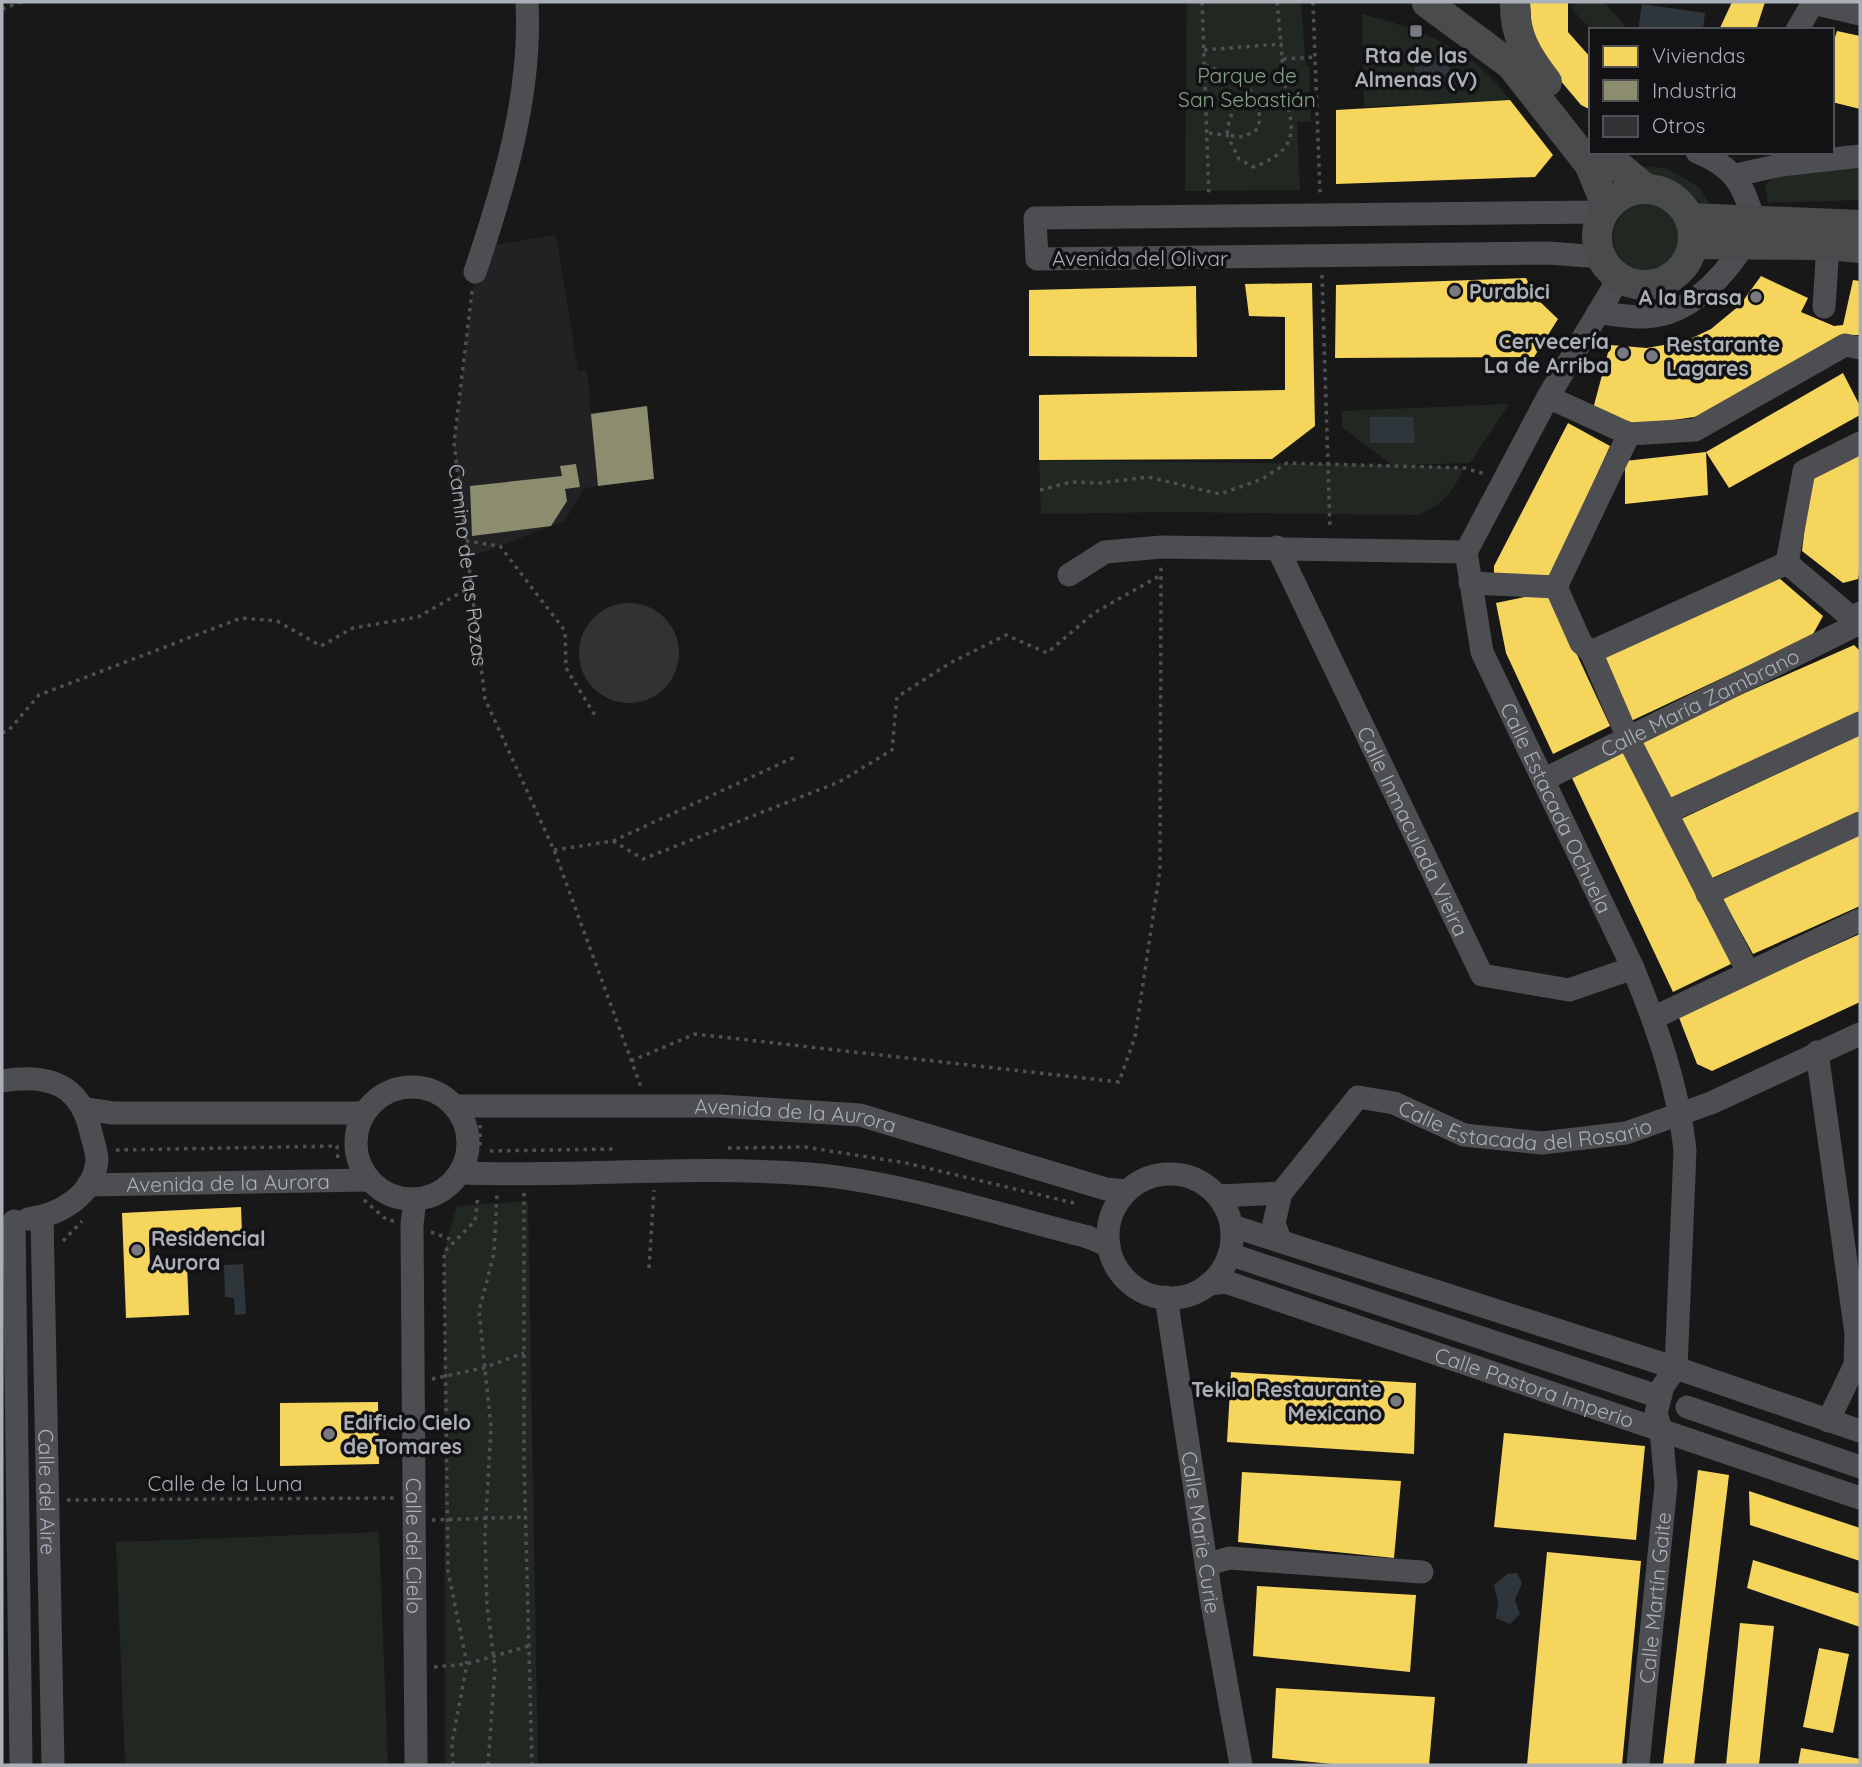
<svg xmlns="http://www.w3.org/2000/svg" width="1862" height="1767" viewBox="0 0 1862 1767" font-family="Quicksand,sans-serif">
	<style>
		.built { fill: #222224 }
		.green { fill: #212721 }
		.water { fill: #2e363b }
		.homes { fill: #f6d55c }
		.industry { fill: #8c8c6e }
		.building { fill: #323234 }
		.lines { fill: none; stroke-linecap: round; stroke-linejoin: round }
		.path { stroke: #4e5052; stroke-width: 3.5; stroke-dasharray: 3.5 5; stroke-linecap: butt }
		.minor { stroke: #4d4e51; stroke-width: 23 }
		.major { stroke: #4a4b4d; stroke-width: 30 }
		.poi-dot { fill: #777a80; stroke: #121214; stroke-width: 2.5 }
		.labels { text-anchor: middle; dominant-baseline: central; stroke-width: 7; stroke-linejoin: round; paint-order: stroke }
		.poi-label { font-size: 21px; font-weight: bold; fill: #aaafb8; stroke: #121214; text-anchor: start }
		.park-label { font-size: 21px; fill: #83a183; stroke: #121214 }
		.street-label { font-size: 21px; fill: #aaafb8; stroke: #121214 }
	</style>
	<rect width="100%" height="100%" fill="#181818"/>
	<path class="built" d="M556 235 578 371 587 370 591 413 647 406 654 479 584 488 565 521 468 558 454 443 475 272 483 247Z"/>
	<g class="green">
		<path d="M1187 2H1301L1306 66H1309L1311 122H1297L1300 190 1185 191Z"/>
		<path d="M1578 2H1604L1629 30H1591L1571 8Z"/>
		<path d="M1362 14C1419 28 1475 50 1510 100L1364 107Z"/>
		<path d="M1860 162 1859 200 1768 203 1765 185 1783 170Z"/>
		<path d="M1631 166 1666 168 1699 187 1710 205C1682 201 1679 178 1643 177Z"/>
		<circle cx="1646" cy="237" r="33"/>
		<path d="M1509 404 1470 463 1407 465 1464 468C1453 492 1443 504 1419 515L1172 512 1041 514 1039 460 1392 465 1342 427V411Z"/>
		<path d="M528 1201 538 1765H445L444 1252 457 1206Z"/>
		<path d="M379 1532 388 1765H125L116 1542Z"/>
	</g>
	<g class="water">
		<path d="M1642 4 1705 13 1703 30H1638Z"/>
		<path d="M1415 56 1449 57 1450 77 1415 78Z"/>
		<path d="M1370 417H1413L1415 443H1370Z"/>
		<path d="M243 1264 246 1314 235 1315 234 1298 225 1297 224 1265Z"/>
		<path d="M1517 1573 1522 1583 1515 1600 1520 1614 1510 1624 1496 1618 1498 1603 1494 1585 1507 1574Z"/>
	</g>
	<g class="homes">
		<path d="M1530 2H1568V32L1591 58V110L1581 105 1533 48Z"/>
		<path d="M1732 2H1765L1756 30H1719Z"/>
		<path d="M1837 31 1860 36V109L1832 102V47Z"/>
		<path d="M1510 100 1553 155 1535 177 1336 184V110Z"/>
		<path d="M1761 276 1808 298 1801 312 1834 326 1843 325 1853 280 1860 281V335H1840L1701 416 1639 425 1593 409 1610 345 1647 348 1686 341 1711 329 1740 305Z"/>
		<path d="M1526 278 1536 298 1558 319 1534 357 1335 358 1336 285Z"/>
		<path d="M1312 283 1315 426 1272 459 1039 460V395L1285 390V317L1249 316 1245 284Z"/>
		<path d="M1196 286 1197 357 1029 356V290Z"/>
		<path d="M1843 373 1860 406V415L1729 488 1706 452Z"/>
		<path d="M1568 423 1610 446 1549 581 1494 574V566Z"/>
		<path d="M1706 452 1708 495 1625 504V461Z"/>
		<path d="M1860 452V568L1858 579 1843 583 1802 551 1811 475Z"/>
		<path d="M1779 578 1823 616 1812 636 1631 721 1603 654Z"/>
		<path d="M1548 592 1610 726 1553 754 1506 653 1496 603Z"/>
		<path d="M1854 645 1860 651V713L1671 798 1640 739Z"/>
		<path d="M1860 735V812L1710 879 1679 820Z"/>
		<path d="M1625 750 1735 962 1673 992 1572 778Z"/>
		<path d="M1860 834V906L1753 954 1721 896Z"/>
		<path d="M1860 934V1002L1712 1071 1697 1064 1678 1015Z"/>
		<path d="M241 1207 242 1233 149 1237 150 1266 187 1264 189 1315 126 1318 122 1213Z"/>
		<path d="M1231 1372 1416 1383 1414 1454 1227 1442Z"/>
		<path d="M378 1402 379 1464 280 1466V1403Z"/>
		<path d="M1504 1433 1645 1446 1636 1540 1494 1527Z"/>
		<path d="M1698 1470 1729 1475 1694 1765H1663Z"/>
		<path d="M1242 1472 1401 1481 1394 1558 1238 1542Z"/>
		<path d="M1749 1491 1860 1528V1561L1750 1525Z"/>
		<path d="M1547 1552 1641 1561 1622 1765H1527Z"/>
		<path d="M1753 1560 1860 1594V1627L1747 1588Z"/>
		<path d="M1257 1586 1416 1595 1410 1672 1253 1656Z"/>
		<path d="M1740 1623 1774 1626 1759 1765H1726Z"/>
		<path d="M1819 1648 1849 1654 1833 1733 1803 1727Z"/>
		<path d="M1276 1688 1435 1697 1429 1765H1342L1272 1758Z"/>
		<path d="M1801 1748 1860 1759V1765H1798Z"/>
	</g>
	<g class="industry">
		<path d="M647 406 654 479 598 486 591 414Z"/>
		<path d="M576 464 580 487 565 489 567 501 551 526 472 536 470 486 562 476 560 466Z"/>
	</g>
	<circle class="building" cx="629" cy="653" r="50"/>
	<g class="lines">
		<g class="path">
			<path d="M1202 2 1209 197"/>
			<path d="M1277 2 1281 44"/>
			<path d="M1313 2 1320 194"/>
			<path d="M2 9 21 2"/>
			<path d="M1204 50 1281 44 1282 59 1315 57"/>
			<path d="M1282 59 1288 108"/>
			<path d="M1205 65C1237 76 1266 90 1258 129L1243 137 1227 135C1231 92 1255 93 1288 108 1298 142 1284 156 1253 167L1239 159 1227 135 1207 133"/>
			<path d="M1322 275 1330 530"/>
			<path id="s1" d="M472 291 454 443 485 699 554 850 641 1087"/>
			<path d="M1040 490 1071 482 1100 483 1148 477 1220 494 1262 479 1287 463 1464 468 1485 474"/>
			<path d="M466 541 500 546 565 631 566 668 596 717"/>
			<path d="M2 733 9 730 39 695 241 618 277 621 321 646 353 628 418 617 472 586"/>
			<path d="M613 841 643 859 839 782 892 750 897 697 950 663 1006 635 1047 653 1094 613 1161 575"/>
			<path d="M554 850 613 841 797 756"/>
			<path d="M631 1061 695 1034 1119 1082 1135 1037 1160 870 1161 566"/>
			<path d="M480 1125V1151"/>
			<path d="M728 1148 805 1147 906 1163 1078 1204"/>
			<path d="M116 1150 337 1146 338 1161"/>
			<path d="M490 1151 615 1149"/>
			<path d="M524 1193V1461L532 1765"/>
			<path d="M364 1200 387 1220 394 1221"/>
			<path d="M431 1232 455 1241"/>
			<path d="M63 1241 82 1221"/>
			<path d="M649 1268 654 1190"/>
			<path d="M432 1379 483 1368 524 1353"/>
			<path d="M67 1500 395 1498"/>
			<path d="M432 1520 526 1517"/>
			<path d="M434 1667 467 1664 529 1646"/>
			<path d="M453 1765 452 1743 467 1664 448 1571 444 1252 475 1221 478 1195"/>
			<path d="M488 1765 495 1668 487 1605 485 1535 491 1427 479 1311 494 1253 497 1193"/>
		</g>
		<g class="minor">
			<path d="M1797 30 1813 3 1860 14"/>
			<path d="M1697 152C1735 168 1742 183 1754 220"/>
			<path d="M1736 175 1781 165 1860 156"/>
			<path d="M1601 257 1548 253 1037 259 1035 218 1604 212"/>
			<path d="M475 272C504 186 532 94 527 2"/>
			<path id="s2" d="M1619 278 1548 397 1466 552 1482 652 1633 968C1657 1027 1678 1086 1685 1150L1676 1368"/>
			<path d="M1824 307 1828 245"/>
			<path d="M1598 313C1612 314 1627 317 1642 317 1688 317 1721 280 1744 245"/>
			<path d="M1548 397 1629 434 1695 430 1845 345 1860 348"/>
			<path id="s3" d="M1277 547 1482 975 1569 990 1633 968"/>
			<path d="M1787 563 1860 625"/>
			<path d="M1069 575 1105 552 1162 547 1466 552"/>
			<path d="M1470 583 1556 587 1581 643 1591 652 1628 738 1748 972"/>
			<path d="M1556 587 1629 434"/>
			<path d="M1591 652 1787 563 1804 471 1860 443"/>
			<path id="s4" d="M1543 780 1858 624 1860 613"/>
			<path d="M1667 812 1860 723"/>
			<path d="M1707 894 1860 823"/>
			<path d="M1653 1018 1860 920"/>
			<path d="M1817 1052 1856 1334 1855 1365 1828 1421"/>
			<path d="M2 1081C48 1073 81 1084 91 1133 93 1141 97 1152 97 1160 94 1196 59 1215 28 1219"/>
			<circle cx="412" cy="1143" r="56"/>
			<path id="s5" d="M455 1106H719L860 1115 1106 1189 1127 1191"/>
			<path d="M86 1109 113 1113H363"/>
			<path d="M460 1173C576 1177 693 1165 809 1174 897 1181 1001 1215 1088 1237L1109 1246"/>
			<circle cx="1170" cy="1236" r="62"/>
			<path id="s6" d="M88 1185 368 1180"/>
			<path id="s7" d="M1218 1196 1281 1193 1358 1097 1394 1103 1464 1135 1542 1143 1626 1133 1711 1103 1860 1034"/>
			<path id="s8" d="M415 1200 412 1224 416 1765"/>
			<path id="s9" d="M42 1217 53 1765"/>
			<path d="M14 1221 21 1765"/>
			<path d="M1232 1226 1676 1368 1860 1431"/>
			<path d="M1280 1240 1274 1223 1281 1193"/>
			<path d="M1229 1254 1660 1397"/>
			<path id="s10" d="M1209 1284 1226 1282 1860 1498"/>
			<path id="s11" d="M1166 1297 1212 1603 1241 1765"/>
			<path d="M1687 1407 1860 1467"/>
			<path d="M1206 1565 1229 1558 1422 1572"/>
			<path id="s12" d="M1638 1765 1666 1485 1661 1430 1656 1413 1663 1386 1676 1368"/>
		</g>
		<g class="major">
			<path d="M1515 2C1514 35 1527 56 1547 82"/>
			<path d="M1427 3 1511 65 1589 164 1607 207"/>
			<path d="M1602 152 1646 189"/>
			<circle cx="1645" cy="237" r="48"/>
			<path d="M1690 218 1860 225"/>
			<path d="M1693 244 1828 245 1860 248"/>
		</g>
	</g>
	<g class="poi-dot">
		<rect x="1409" y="24" width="14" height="14" rx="3.5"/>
		<circle cx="1455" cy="291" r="7"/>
		<circle cx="1756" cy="297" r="7"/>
		<circle cx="1623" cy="353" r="7"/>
		<circle cx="1652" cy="356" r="7"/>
		<circle cx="137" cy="1250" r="7"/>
		<circle cx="1396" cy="1401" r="7"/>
		<circle cx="329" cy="1434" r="7"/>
	</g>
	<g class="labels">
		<g class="poi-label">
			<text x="1416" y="55" text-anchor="middle">Rta de las<tspan x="1416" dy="24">Almenas (V)</tspan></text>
			<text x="1469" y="291">Purabici</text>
			<text x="1742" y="297" text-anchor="end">A la Brasa</text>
			<text x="1609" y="341" text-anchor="end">Cervecería<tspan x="1609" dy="24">La de Arriba</tspan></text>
			<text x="1666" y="344">Restarante<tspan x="1666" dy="24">Lagares</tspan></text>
			<text x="151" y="1238">Residencial<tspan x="151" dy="24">Aurora</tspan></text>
			<text x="1382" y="1389" text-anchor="end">Tekila Restaurante<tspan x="1382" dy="24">Mexicano</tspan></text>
			<text x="343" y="1422">Edificio Cielo<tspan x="343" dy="24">de Tomares</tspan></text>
		</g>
		<g class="park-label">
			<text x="1247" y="75">Parque de<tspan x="1247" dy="24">San Sebastián</tspan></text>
		</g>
		<g class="street-label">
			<text x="1140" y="258">Avenida del Olivar</text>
			<text stroke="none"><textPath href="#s1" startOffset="276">Camino de las Rozas</textPath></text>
			<text stroke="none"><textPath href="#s4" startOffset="175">Calle María Zambrano</textPath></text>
			<text stroke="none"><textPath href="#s2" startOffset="588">Calle Estacada Ochuela</textPath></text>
			<text stroke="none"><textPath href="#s3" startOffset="315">Calle Inmaculada Vieira</textPath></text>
			<text stroke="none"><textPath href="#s7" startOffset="359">Calle Estacada del Rosario</textPath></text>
			<text stroke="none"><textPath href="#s5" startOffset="341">Avenida de la Aurora</textPath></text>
			<text stroke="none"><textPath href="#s6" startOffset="140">Avenida de la Aurora</textPath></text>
			<text stroke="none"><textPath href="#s10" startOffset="343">Calle Pastora Imperio</textPath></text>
			<text x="225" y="1483">Calle de la Luna</text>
			<text stroke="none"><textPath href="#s9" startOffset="275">Calle del Aire</textPath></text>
			<text stroke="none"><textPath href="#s11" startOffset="238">Calle Marie Curie</textPath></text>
			<text stroke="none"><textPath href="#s8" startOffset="346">Calle del Cielo</textPath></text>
			<text stroke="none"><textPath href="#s12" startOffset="168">Calle Martín Gaite</textPath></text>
		</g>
	</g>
	<rect width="1862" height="1767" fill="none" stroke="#aaafb8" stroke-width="7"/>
	<rect x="1589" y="28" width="245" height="126" fill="#121214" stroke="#4f5156" stroke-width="2"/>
	<rect x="1603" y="46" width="35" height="21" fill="#f6d55c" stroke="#4f5156" stroke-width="2"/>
	<text x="1652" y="63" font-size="21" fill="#aaafb8">Viviendas</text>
	<rect x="1603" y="80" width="35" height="21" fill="#8c8c6e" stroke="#4f5156" stroke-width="2"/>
	<text x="1652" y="98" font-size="21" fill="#aaafb8">Industria</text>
	<rect x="1603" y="116" width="35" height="21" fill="#323234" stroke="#4f5156" stroke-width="2"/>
	<text x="1652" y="133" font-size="21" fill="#aaafb8">Otros</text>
</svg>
